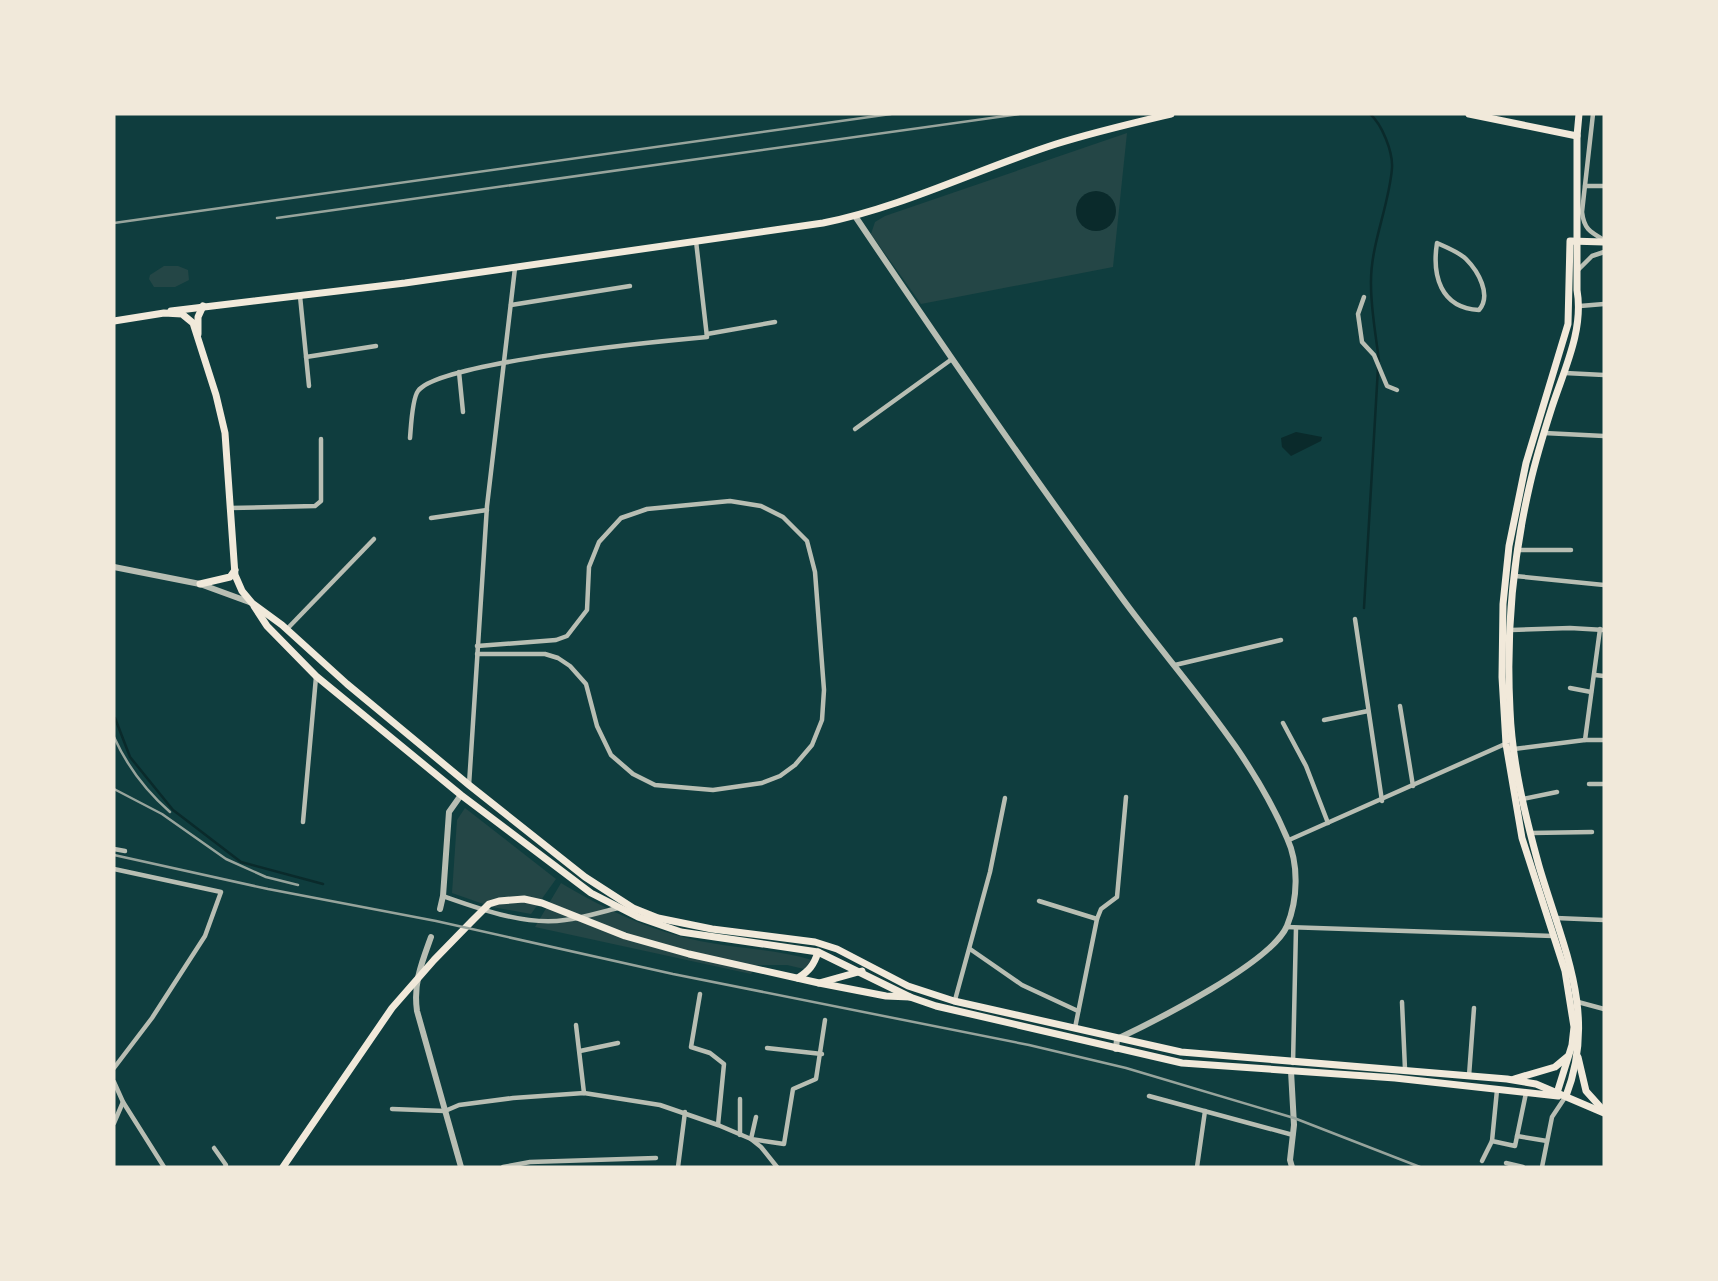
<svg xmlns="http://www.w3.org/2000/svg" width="1718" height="1281" viewBox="0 0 1718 1281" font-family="'Zilla Slab',serif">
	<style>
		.green { fill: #244646 }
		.water { fill: #0a2a2b }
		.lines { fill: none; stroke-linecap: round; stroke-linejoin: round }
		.stream { stroke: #0a2a2b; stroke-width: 2.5 }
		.minor { stroke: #b8beb3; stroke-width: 4.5 }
		.tertiary { stroke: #b8beb3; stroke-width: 6 }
		.secondary { stroke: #f1e9da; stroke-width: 7 }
		.primary { stroke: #f1e9da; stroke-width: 7 }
		.rail { stroke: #97a49c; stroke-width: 2.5 }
	</style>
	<rect width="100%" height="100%" fill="#0f3d3e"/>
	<g class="green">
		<path d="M1127 133 1113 267 921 304 871 234 875 222 885 216Z"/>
		<path d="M164 266H178L188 270 189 280 175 287H154L149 279 150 275Z"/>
		<path d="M465 808 556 879 531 914 492 907 452 893 457 820Z"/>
		<path d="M561 883C608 911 657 934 711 943 745 949 778 950 812 960L804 969 787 965H756L751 974 535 927Z"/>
	</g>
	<g class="water">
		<circle cx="1096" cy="211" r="20"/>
		<path d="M1296 432 1322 437 1321 441 1291 456 1282 447 1281 438Z"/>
	</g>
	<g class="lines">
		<g class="stream">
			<path d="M1370 114C1382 124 1393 152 1392 168 1389 207 1370 245 1371 285 1371 310 1376 336 1379 361"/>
			<path d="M1364 608 1378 368"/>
			<path d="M115 718 130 757 173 810 241 862 323 884"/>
		</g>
		<g class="minor">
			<path d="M1593 114 1582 212C1584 229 1590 232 1604 240"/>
			<path d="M1585 186H1604"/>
			<path d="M1437 243C1446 247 1459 252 1466 259 1478 271 1492 295 1479 310 1440 308 1432 275 1437 243Z"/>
			<path d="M1578 270 1592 256 1604 252"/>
			<path d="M300 296 309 386"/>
			<path d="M1364 297 1358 314 1362 342 1374 355 1387 386 1397 390"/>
			<path d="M511 305 630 286"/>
			<path d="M1580 306 1604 304"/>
			<path d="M707 334 775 322"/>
			<path d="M306 357 376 346"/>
			<path d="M459 372 463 412"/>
			<path d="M1565 373 1604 375"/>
			<path d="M855 429 952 359"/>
			<path d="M1544 433 1604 436"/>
			<path d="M410 438C411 427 412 399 418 391 439 362 662 341 707 337L696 241"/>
			<path d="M230 508 315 506 321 501V439"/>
			<path d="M431 518 487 510"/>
			<path d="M1517 550H1571"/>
			<path d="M1515 576 1604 585"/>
			<path d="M1355 619 1382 801"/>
			<path d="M287 629 374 539"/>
			<path d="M1511 630 1570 628 1604 630"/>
			<path d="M477 654H545L558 658 570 666 586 684 597 726 611 755 633 774 655 785 713 790 762 783 780 776 795 765 812 745 822 720 824 690 815 572 807 541 783 517 761 506 730 501 647 509 621 518 599 542 589 567 587 610 567 636 556 640 477 646"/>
			<path d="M1175 665 1281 640"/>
			<path d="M1595 675 1604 676"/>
			<path d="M1570 688 1591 692"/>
			<path d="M1400 706 1413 786"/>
			<path d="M1324 720 1368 711"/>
			<path d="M1283 723 1306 766 1328 823"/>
			<path d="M1585 740 1600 629"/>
			<path d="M1514 749 1585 740H1604"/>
			<path d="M1589 784H1604"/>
			<path d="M469 785 487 506 515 268"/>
			<path d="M1523 799 1557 792"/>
			<path d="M303 822 316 677"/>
			<path d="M1531 833 1592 832"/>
			<path d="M1289 840 1505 744"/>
			<path d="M114 849 125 851"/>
			<path d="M114 869 221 892 205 936 152 1018 114 1068"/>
			<path d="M443 896C480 909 526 926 565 920 583 918 601 912 618 908"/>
			<path d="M1039 901 1097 919"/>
			<path d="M1556 918 1604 920"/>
			<path d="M1286 927 1553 936"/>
			<path d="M970 949 1022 985 1078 1011"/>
			<path d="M700 994 691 1047 710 1053 724 1064 718 1125"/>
			<path d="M955 1000 990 872 1005 798"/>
			<path d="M1402 1002 1405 1069"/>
			<path d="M1578 1002 1604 1009"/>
			<path d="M576 1025 584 1093"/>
			<path d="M1075 1028 1097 919 1101 909 1117 897 1126 797"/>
			<path d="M767 1048 822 1054"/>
			<path d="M580 1051 618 1043"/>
			<path d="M1293 1063 1296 928"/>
			<path d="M1469 1076 1474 1008"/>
			<path d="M114 1082 123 1102 164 1167"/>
			<path d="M1497 1090 1492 1141 1515 1146 1526 1093"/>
			<path d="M1149 1096 1293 1135"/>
			<path d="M740 1099V1135"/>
			<path d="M392 1109 445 1111 459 1105 513 1098 584 1093 660 1105 718 1125 751 1139 761 1147 777 1167"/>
			<path d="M756 1117 751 1139 784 1144 793 1089 816 1079 825 1020"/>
			<path d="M114 1123 123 1102"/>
			<path d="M1517 1136 1547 1141"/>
			<path d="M214 1148 226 1165 225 1167"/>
			<path d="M1482 1161 1492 1141"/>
			<path d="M1506 1163 1523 1167"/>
			<path d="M503 1167 530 1162 656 1158"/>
			<path d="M678 1167 685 1112"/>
			<path d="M1197 1167 1205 1111"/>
			<path d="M1542 1167 1552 1117 1566 1096"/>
		</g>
		<g class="tertiary">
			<path d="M855 216C941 344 1028 470 1119 594 1177 674 1248 746 1287 838 1299 864 1298 899 1287 926 1271 963 1155 1021 1117 1039L1116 1049"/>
			<path d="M114 567 200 584 252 603"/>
			<path d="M440 909 443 896 449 812 461 795"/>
			<path d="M431 937C422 962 413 983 417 1011L461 1167"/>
			<path d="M1291 1071 1294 1125 1290 1160 1292 1167"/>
		</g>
		<g class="secondary">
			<path d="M1469 114 1577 136"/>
			<path d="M171 311 405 283 823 223C903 207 978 169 1056 144 1094 132 1133 123 1171 114"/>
			<path d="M198 334V317L203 306"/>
			<path d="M200 584 230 577 235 570"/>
			<path d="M1578 1057 1586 1091 1604 1111"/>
			<path d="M1514 1079 1555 1067 1567 1057"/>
			<path d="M1557 1093 1572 1045 1574 1027 1565 971 1522 838 1506 744 1502 677 1503 604 1509 546 1526 463 1568 324 1570 241 1604 242"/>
			<path d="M1566 1096C1598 1014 1562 945 1539 866 1525 815 1512 762 1510 710 1506 635 1513 557 1530 484 1536 458 1544 432 1552 407 1564 370 1584 330 1577 290V136L1579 114"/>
			<path d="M283 1167 392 1008 434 960 471 922 489 904 499 901 524 899 542 903 625 936 689 954 819 983 886 996 910 997"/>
		</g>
		<g class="primary">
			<path d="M114 321 164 313 182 314 193 323 216 395 225 433 235 575 242 591 252 603 282 625 347 684 469 785 585 877 633 908 658 918 712 929 815 942 837 949 908 986 954 1001 1181 1052 1507 1079 1536 1084 1604 1113"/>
			<path d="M254 606 267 626 316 676 461 795 591 893 638 917 681 932 818 952 910 997 936 1006 1182 1063 1395 1078 1558 1096"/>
			<path d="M798 978C809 971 814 965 818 952"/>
			<path d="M819 983 862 971"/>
		</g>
		<g class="rail">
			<path d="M277 218 1019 114"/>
			<path d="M114 223 891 114"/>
			<path d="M114 737C127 766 146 791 170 812"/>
			<path d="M114 789 162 814 226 859 266 877 298 885"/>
			<path d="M114 855 268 889 436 921 673 974 1029 1045 1126 1068 1294 1118 1420 1167"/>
		</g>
	</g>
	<rect width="1718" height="1281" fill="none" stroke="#f1e9da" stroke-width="231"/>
</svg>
